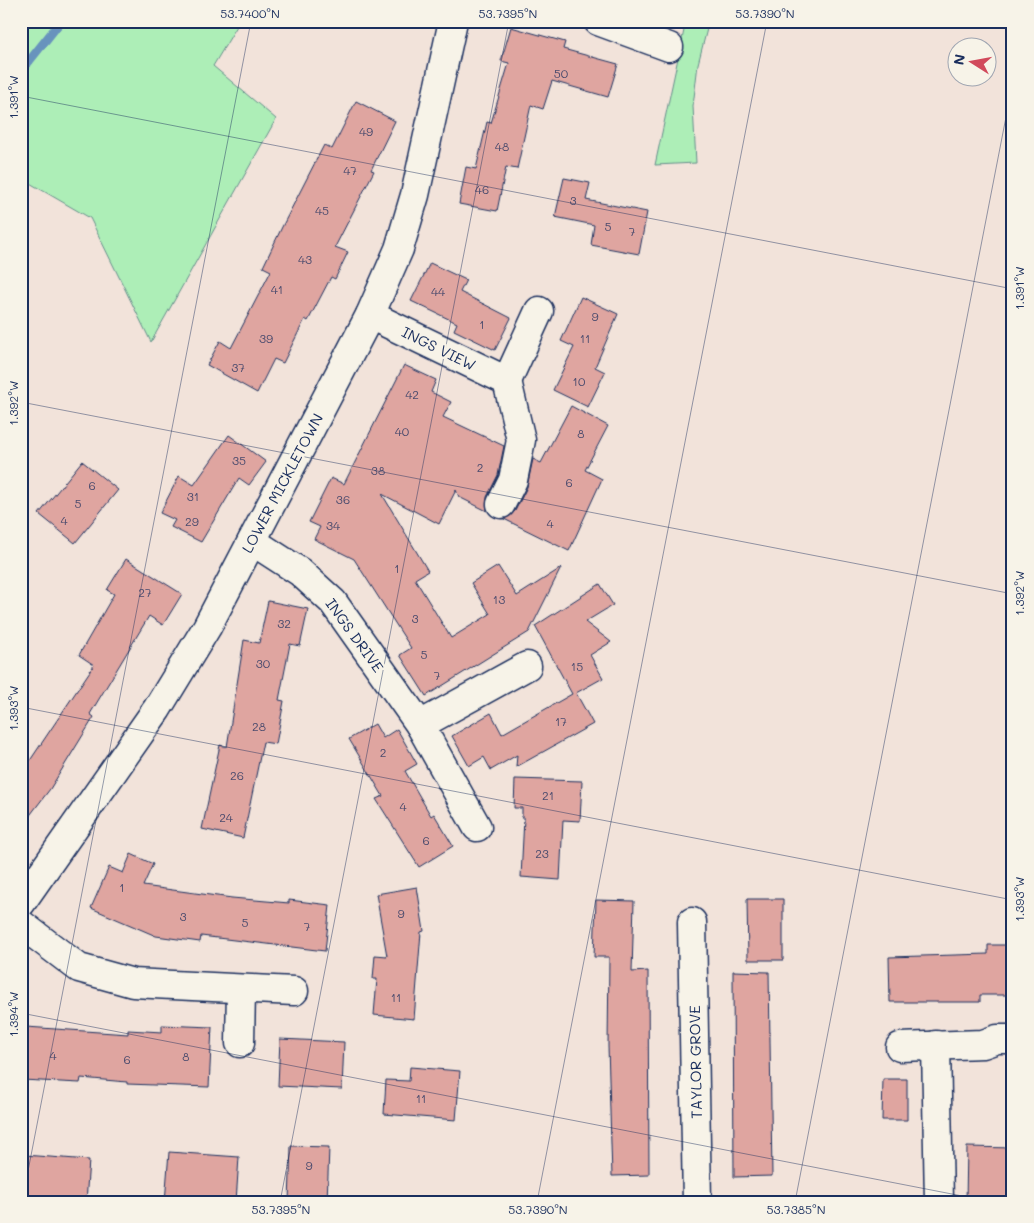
<svg xmlns="http://www.w3.org/2000/svg" width="1034" height="1223" viewBox="0 0 1034 1223" font-family="Mali,sans-serif">
	<style>
		.green { fill: #adeeb7; stroke: #648e8a }
		.lines { fill: none; stroke-linecap: round; stroke-linejoin: round }
		.stream { stroke: #6893bd; stroke-width: 9 }
		.building { fill: #dfa5a0; stroke: #1b2f5e }
		.minor-casing { stroke: #1b2f5e; stroke-width: 31 }
		.minor { stroke: #f7f3e8; stroke-width: 28 }
		.ticks { fill: none; stroke: #1b2f5e; stroke-width: 1; stroke-opacity: 0.45 }
		.labels { text-anchor: middle; dominant-baseline: central; stroke-width: 5; stroke-linejoin: round; paint-order: stroke }
		.number-label { font-size: 12px; fill: #4c4c6e }
		.street-label { font-size: 15px; fill: #1b2f5e; stroke: #f7f3e8 }
		.neatline { fill: none; stroke: #1b2f5e; stroke-width: 2 }
		.ticks-label { font-size: 12px; text-anchor: middle; fill: #1b2f5e }
	</style>
	<rect width="100%" height="100%" fill="#f2e3da"/>
	<filter id="ink" filterUnits="userSpaceOnUse"><feTurbulence type="fractalNoise" baseFrequency=".02" numOctaves="2"/><feDisplacementMap in="SourceGraphic" scale="10" xChannelSelector="R" yChannelSelector="G"/><feConvolveMatrix kernelMatrix="1 2 1 2 8 2 1 2 1" color-interpolation-filters="sRGB"/></filter>
	<g filter="url(#ink)">
		<g class="green">
			<path d="M21 21H240L213 66 276 119 151 342 90 218 21 178Z"/>
			<path d="M686 21H709L698 64 693 106 696 163 655 165Z"/>
		</g>
		<g class="lines">
			<path class="stream" d="M21 79 26 65 61 21"/>
		</g>
		<g class="building">
			<path d="M511 27 565 42 563 49 618 64 608 97 552 81 543 109 531 105 517 169 506 167 497 211 459 204 466 167 476 169 487 122 491 123 509 63 501 61Z"/>
			<path d="M356 101 395 121 371 170 374 171 335 247 348 252 335 279 331 277 308 321 305 319 283 363 274 359 257 393 207 365 220 341 231 348 271 271 263 267 282 227 324 145 332 149Z"/>
			<path d="M564 178 590 183 586 200 647 212 639 254 591 245 594 225 555 217Z"/>
			<path d="M430 263 466 280 460 292 511 318 495 350 454 330 457 323 411 301Z"/>
			<path d="M581 297 618 314 595 367 605 372 588 407 553 390 574 347 561 341Z"/>
			<path d="M404 365 436 380 431 392 451 402 443 417 504 446 498 475 487 497V511L459 497 456 490 439 524 382 494 428 571 415 579 451 638 490 614 471 583 498 566 517 596 561 568 529 632 426 696 400 655 411 648 354 559 314 539 320 527 309 522 331 478 344 484Z"/>
			<path d="M571 406 608 426 585 470 602 479 569 551 504 519 515 511 527 487 533 459 541 463Z"/>
			<path d="M229 435 266 462 249 485 239 478 201 542 171 527 175 520 160 513 179 476 194 485Z"/>
			<path d="M82 461 118 490 75 543 39 514Z"/>
			<path d="M126 559 182 594 163 625 149 616 90 714 94 717 50 789 21 827V774L94 665 79 655 114 594 107 590Z"/>
			<path d="M600 584 613 605 585 622 611 642 590 655 603 678 576 693 593 724 516 767 517 755 491 770 484 757 469 766 452 736 491 713 502 734 572 694 535 626Z"/>
			<path d="M268 601 308 609 300 646 290 644 279 700 284 701 276 744 263 742 243 838 202 829 220 745 227 747 244 640 259 643Z"/>
			<path d="M375 724 383 738 397 729 417 764 405 771 431 816 434 814 453 846 419 867 376 799 383 796 349 739Z"/>
			<path d="M515 779 582 781 580 821 563 820 560 880 521 877 524 818H522V808H514Z"/>
			<path d="M131 854 153 864 143 886 232 898 289 903V900L330 905 325 951 201 936 200 942 156 936 91 908 109 867 123 873Z"/>
			<path d="M417 887 424 931 421 932 414 1019 374 1015 377 979H373L375 955 387 956 376 894Z"/>
			<path d="M747 899H783V960H748Z"/>
			<path d="M596 900 634 901 632 972 648 971 649 1175 612 1176 608 1046 609 957H594Z"/>
			<path d="M988 945H1013V995H980V1002H890L889 957 988 954Z"/>
			<path d="M733 971 769 972 772 1176 734 1177Z"/>
			<path d="M162 1025 212 1027 209 1087 127 1084V1082L81 1078 80 1083 22 1080 26 1027 128 1034V1030L162 1032Z"/>
			<path d="M280 1039 344 1042 342 1089 278 1086Z"/>
			<path d="M410 1067 460 1071 456 1120 384 1114 386 1080 409 1081Z"/>
			<path d="M883 1079H907V1120H882Z"/>
			<path d="M291 1146 329 1147 327 1202H289Z"/>
			<path d="M967 1147 1013 1148V1202H966Z"/>
			<path d="M169 1152 239 1157 236 1202H165Z"/>
			<path d="M24 1155 89 1160 86 1202H21Z"/>
		</g>
		<g class="lines">
			<defs>
				<g id="minor">
					<path d="M598 21 669 47"/>
					<path d="M370 315 507 381 521 440 513 480 501 504"/>
					<path d="M507 381 539 311"/>
					<path d="M252 541 300 572 333 602 420 725 477 827"/>
					<path d="M420 725 527 666"/>
					<path d="M21 903 157 709 207 627 370 315 399 249 415 195 453 21"/>
					<path d="M692 922 697 1202"/>
					<path d="M21 924 79 968 133 983 294 991"/>
					<path d="M240 1043 241 990"/>
					<path d="M936 1045 939 1202"/>
					<path d="M900 1047 983 1044 997 1039H1013"/>
				</g>
			</defs>
			<use href="#minor" class="minor-casing"/>
			<use href="#minor" class="minor"/>
		</g>
	</g>
	<path class="ticks" d="M21 96 1013 289M21 402 1013 594M21 707 1013 900M21 1013 993 1202M22 1202 251 21M280 1202 509 21M537 1202 767 21M795 1202 1013 81"/>
	<g class="labels">
		<g class="number-label">
			<text x="561" y="73">50</text>
			<text x="366" y="131">49</text>
			<text x="502" y="146">48</text>
			<text x="350" y="170">47</text>
			<text x="482" y="189">46</text>
			<text x="573" y="200">3</text>
			<text x="322" y="210">45</text>
			<text x="608" y="226">5</text>
			<text x="632" y="231">7</text>
			<text x="305" y="259">43</text>
			<text x="277" y="289">41</text>
			<text x="438" y="291">44</text>
			<text x="595" y="316">9</text>
			<text x="482" y="324">1</text>
			<text x="266" y="338">39</text>
			<text x="585" y="338">11</text>
			<text x="238" y="367">37</text>
			<text x="579" y="381">10</text>
			<text x="412" y="394">42</text>
			<text x="402" y="431">40</text>
			<text x="581" y="433">8</text>
			<text x="239" y="460">35</text>
			<text x="480" y="467">2</text>
			<text x="378" y="470">38</text>
			<text x="569" y="482">6</text>
			<text x="92" y="485">6</text>
			<text x="193" y="496">31</text>
			<text x="343" y="499">36</text>
			<text x="78" y="503">5</text>
			<text x="64" y="520">4</text>
			<text x="192" y="521">29</text>
			<text x="550" y="523">4</text>
			<text x="333" y="525">34</text>
			<text x="397" y="568">1</text>
			<text x="145" y="592">27</text>
			<text x="499" y="599">13</text>
			<text x="415" y="618">3</text>
			<text x="284" y="623">32</text>
			<text x="424" y="654">5</text>
			<text x="263" y="663">30</text>
			<text x="577" y="666">15</text>
			<text x="437" y="675">7</text>
			<text x="561" y="721">17</text>
			<text x="259" y="726">28</text>
			<text x="383" y="752">2</text>
			<text x="237" y="775">26</text>
			<text x="548" y="795">21</text>
			<text x="403" y="806">4</text>
			<text x="226" y="817">24</text>
			<text x="426" y="840">6</text>
			<text x="542" y="853">23</text>
			<text x="122" y="887">1</text>
			<text x="401" y="913">9</text>
			<text x="183" y="916">3</text>
			<text x="245" y="922">5</text>
			<text x="307" y="926">7</text>
			<text x="396" y="997">11</text>
			<text x="53" y="1055">4</text>
			<text x="186" y="1056">8</text>
			<text x="127" y="1059">6</text>
			<text x="421" y="1098">11</text>
			<text x="309" y="1165">9</text>
		</g>
		<g class="street-label">
			<text transform="translate(439 348) rotate(26)">INGS VIEW</text>
			<text transform="translate(282 483) rotate(-62)">LOWER MICKLETOWN</text>
			<text transform="translate(355 635) rotate(54)">INGS DRIVE</text>
			<text transform="translate(695 1062) rotate(-91)">TAYLOR GROVE</text>
		</g>
	</g>
	<rect width="1034" height="1223" fill="none" stroke="#f7f3e8" stroke-width="55"/>
	<g transform="translate(972 62) rotate(281)"><circle r="24" fill="#f7f3e8" stroke="#9fa5b1"/>
	<path d="M0-4L9 19L0 12L-9 19Z" fill="#d1495b"/>
	<text y="-8" font-size="14" font-weight="bold" text-anchor="middle" fill="#1b2f5e">N</text>
	</g>
	<rect x="28" y="28" width="978" height="1168" class="neatline"/>
	<g class="ticks-label">
		<text x="250" y="18">53.7400°N</text>
		<text x="508" y="18">53.7395°N</text>
		<text x="765" y="18">53.7390°N</text>
		<text transform="translate(14 97) rotate(-90)" y="4">1.391°W</text>
		<text transform="translate(1020 288) rotate(-90)" y="4">1.391°W</text>
		<text transform="translate(14 403) rotate(-90)" y="4">1.392°W</text>
		<text transform="translate(1020 593) rotate(-90)" y="4">1.392°W</text>
		<text transform="translate(14 708) rotate(-90)" y="4">1.393°W</text>
		<text transform="translate(1020 899) rotate(-90)" y="4">1.393°W</text>
		<text transform="translate(14 1014) rotate(-90)" y="4">1.394°W</text>
		<text x="281" y="1214">53.7395°N</text>
		<text x="538" y="1214">53.7390°N</text>
		<text x="796" y="1214">53.7385°N</text>
	</g>
</svg>
